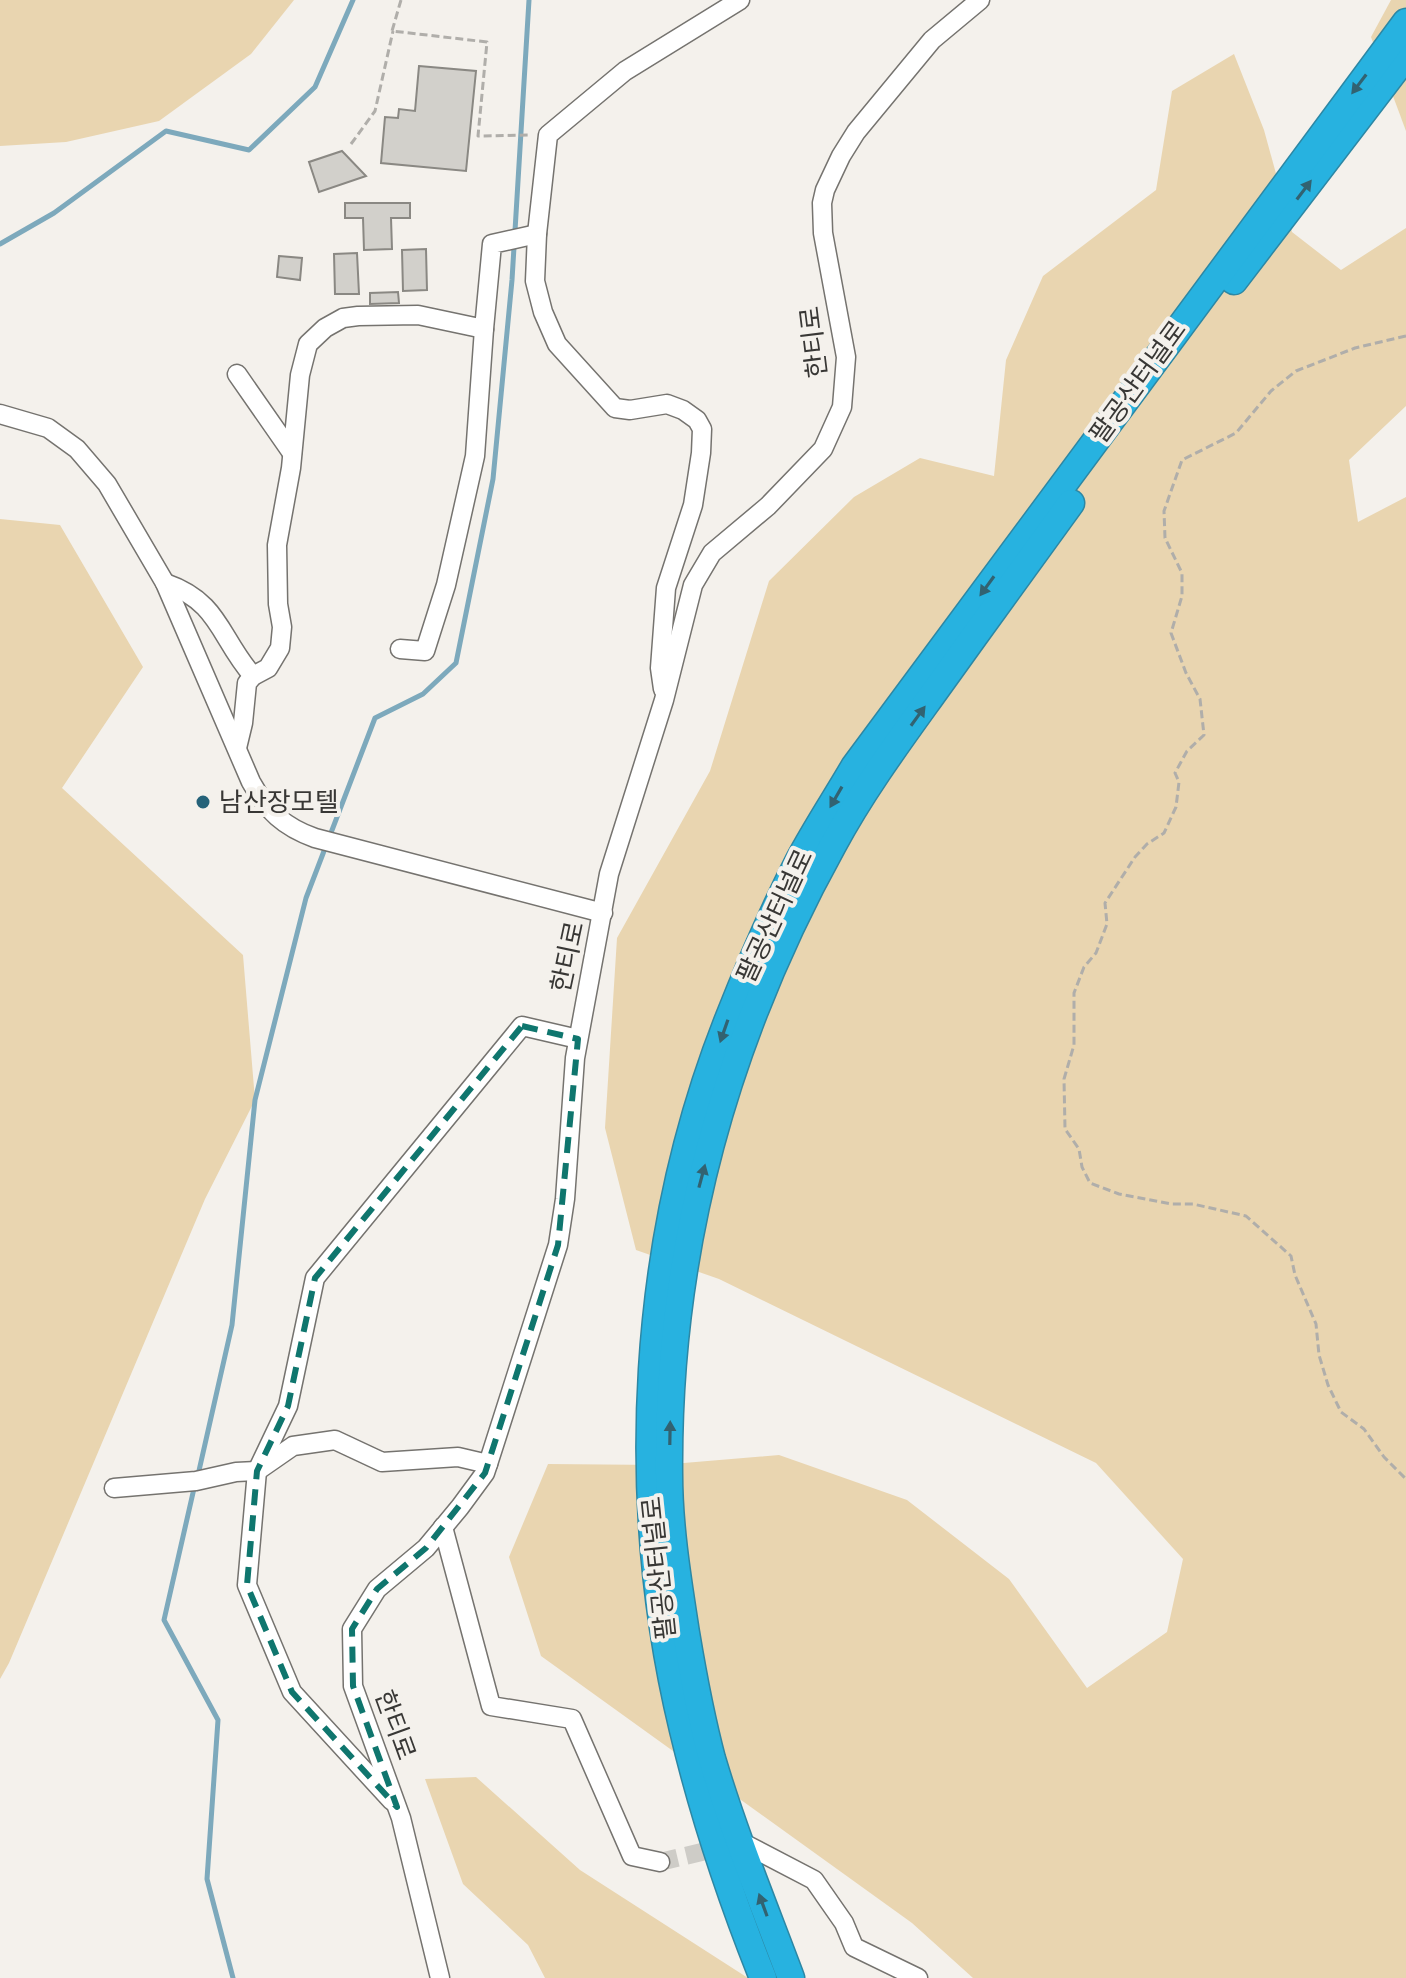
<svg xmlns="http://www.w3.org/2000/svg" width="1406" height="1978" viewBox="0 0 1406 1978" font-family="'Fira Sans Condensed','Noto Sans KR',sans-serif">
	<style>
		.green { fill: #e9d5b0 }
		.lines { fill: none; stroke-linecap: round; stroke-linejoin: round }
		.stream { stroke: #7da9bc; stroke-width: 5 }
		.building { fill: #d2d0cb; stroke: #8a8883; stroke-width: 2 }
		.minor-tunnel { stroke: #ceccc7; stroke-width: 18; stroke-dasharray: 18 9; stroke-linecap: butt }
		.minor-casing { stroke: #75736f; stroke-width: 21 }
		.highway-casing { stroke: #2d87a4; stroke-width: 29 }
		.path { stroke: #b0aeaa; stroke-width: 3; stroke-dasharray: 8 4; stroke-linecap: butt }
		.minor { stroke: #fff; stroke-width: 18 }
		.highway { stroke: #27b2e0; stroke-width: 26 }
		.oneway { fill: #326271 }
		.marked { fill: none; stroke: #0f766e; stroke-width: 6; stroke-dasharray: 16 10; stroke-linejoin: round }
		.poi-dot { fill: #256279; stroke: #f4f1ec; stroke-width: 3 }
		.labels { text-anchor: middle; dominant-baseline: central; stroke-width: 8; stroke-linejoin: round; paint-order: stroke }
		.street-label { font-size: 26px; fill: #383735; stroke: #f4f1ec }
		.poi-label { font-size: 26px; fill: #383735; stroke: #f4f1ec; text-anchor: start }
	</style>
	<rect width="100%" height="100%" fill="#f4f1ec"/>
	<g class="green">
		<path d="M0 0H294L251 54 159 121 66 142 0 146Z"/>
		<path d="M1391 0H1406V131L1371 37Z"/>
		<path d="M1234 54 1264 130 1292 232 1341 270 1406 228V406L1349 460 1358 522 1406 497V1978H973L912 1923 541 1656 509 1557 548 1464 660 1465 779 1455 907 1500 1009 1579 1087 1688 1167 1632 1183 1559 1096 1463 719 1279 636 1250 605 1128 617 938 710 771 769 581 854 497 920 458 994 476 1006 360 1043 276 1156 190 1172 91Z"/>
		<path d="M0 519 60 525 143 667 62 788 243 955 255 1100 205 1199 9 1663 0 1679Z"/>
		<path d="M476 1777 580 1870 748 1978H545L528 1945 463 1884 425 1779Z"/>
	</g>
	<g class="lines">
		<g class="stream">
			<path d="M0 244 54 213 166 131 249 150 315 87 353 0"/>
			<path d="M198 1475 232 1325 255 1100 306 898 375 718 423 694 456 663 493 479 512 280 529 0"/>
			<path d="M195 1484 164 1620 218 1720 207 1879 233 1978"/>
		</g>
	</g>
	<g class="building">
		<path d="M419 66 476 71 466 171 381 163 385 117 398 118 399 109 415 111Z"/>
		<path d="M342 151 366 176 319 192 309 162Z"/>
		<path d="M345 203H410V218H391L392 249 364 250 363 218H345Z"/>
		<path d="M426 249 427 290 403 291 402 250Z"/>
		<path d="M357 253 359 294H335L334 254Z"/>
		<path d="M279 256 302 258 300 280 277 277Z"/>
		<path d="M398 292 399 303 370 304V293Z"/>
	</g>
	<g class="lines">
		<path class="minor-tunnel" d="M660 1862 727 1846"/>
		<defs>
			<g id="minor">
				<path d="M237 374 292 453"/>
				<path d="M0 414 48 428 77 449 107 484 165 583 251 782C267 811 284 827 315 838L603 913"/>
				<path d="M165 583C220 602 219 637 253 676"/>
				<path d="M400 649 425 651 446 585 475 456 484 329"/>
				<path d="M663 689 660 668 666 588 693 505 701 453 702 429 697 420 683 410 667 404 630 410 615 408 557 344 543 312 535 281 537 234 548 135 625 71 740 0"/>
				<path d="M237 748 243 723 247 683 253 676 268 668 280 648 282 627 278 604 277 545 291 468 300 375 308 344 325 328 343 318 358 316 418 315 484 329 492 244 537 234"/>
				<path d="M114 1488 196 1481 236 1472 257 1471 293 1446 335 1440 382 1462 458 1457 488 1464"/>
				<path d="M443 1527 491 1706 572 1719 632 1856 660 1862"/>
				<path d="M392 1801 292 1692 247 1585 257 1471 288 1406 315 1278 522 1026 578 1039"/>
				<path d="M743 1843 814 1880 844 1923 854 1947 918 1978"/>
				<path d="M440 1978 401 1818 353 1686 352 1629 377 1589 426 1548 460 1507 485 1473 488 1464 558 1245 565 1199 575 1058 609 874 664 700 693 585 712 553 768 506 823 449 842 407 846 357 823 233 822 203 825 190 841 156 856 132 932 40 980 0"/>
			</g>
			<g id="highway">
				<path d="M1234 281 1406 56"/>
				<path d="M763 1978C731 1898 703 1814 683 1730 627 1498 641 1238 729 1017 750 964 773 911 799 860 816 828 836 798 854 767L1406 22"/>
				<path d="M791 1978C764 1906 734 1833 712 1759 701 1718 693 1675 686 1633 678 1581 669 1527 669 1474 667 1250 725 1040 833 845 862 791 899 741 935 691 980 628 1026 565 1071 503"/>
			</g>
		</defs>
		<use href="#minor" class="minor-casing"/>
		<use href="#highway" class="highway-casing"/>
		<g class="path">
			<path d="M401 0 392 31 487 42 478 136 528 135"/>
			<path d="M351 144 375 111 393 31"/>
			<path d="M1406 336 1355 348 1296 371 1271 391 1236 433 1182 460 1164 511 1165 538 1182 573V596L1171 633 1186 673 1200 699 1204 735 1187 751 1175 773 1179 782 1176 807 1164 833 1147 844 1135 857 1105 903 1107 924 1096 953 1084 967 1074 993V1045L1064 1079 1065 1129 1079 1149 1082 1167 1090 1183 1119 1194 1172 1204H1193L1246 1216 1291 1256 1295 1275 1316 1324 1319 1355 1328 1385 1341 1412 1364 1429 1384 1457 1406 1479"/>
		</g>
		<use href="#minor" class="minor"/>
		<use href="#highway" class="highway"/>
	</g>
	<defs><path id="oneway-solid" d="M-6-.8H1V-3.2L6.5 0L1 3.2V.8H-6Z" transform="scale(2)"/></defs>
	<g class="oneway">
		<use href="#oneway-solid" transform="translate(1359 84) rotate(127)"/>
		<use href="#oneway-solid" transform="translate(1304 190) rotate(-53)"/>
		<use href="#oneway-solid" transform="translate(987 586) rotate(126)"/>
		<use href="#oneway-solid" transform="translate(918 716) rotate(-54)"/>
		<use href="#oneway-solid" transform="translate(836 797) rotate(120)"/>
		<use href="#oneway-solid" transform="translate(724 1031) rotate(109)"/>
		<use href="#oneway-solid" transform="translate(702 1176) rotate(-75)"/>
		<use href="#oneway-solid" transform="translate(670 1433) rotate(-89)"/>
		<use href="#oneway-solid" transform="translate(763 1905) rotate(-110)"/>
	</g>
	<path class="marked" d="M522 1026 578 1039 558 1245 485 1473 426 1548 377 1589 352 1629 353 1686 397 1807 292 1692 247 1585 257 1471 288 1406 315 1278Z"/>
	<circle class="poi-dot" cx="203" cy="802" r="8"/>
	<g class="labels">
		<g class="street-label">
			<text transform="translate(814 342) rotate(-97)">한티로</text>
			<text transform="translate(1138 382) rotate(-54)">팔공산터널로</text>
			<text transform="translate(775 916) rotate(-65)">팔공산터널로</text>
			<text transform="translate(568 957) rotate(-78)">한티로</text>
			<text transform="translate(659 1568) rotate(-96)">팔공산터널로</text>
			<text transform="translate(395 1725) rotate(70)">한티로</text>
		</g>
		<g class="poi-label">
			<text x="219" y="802">남산장모텔</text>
		</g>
	</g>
</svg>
